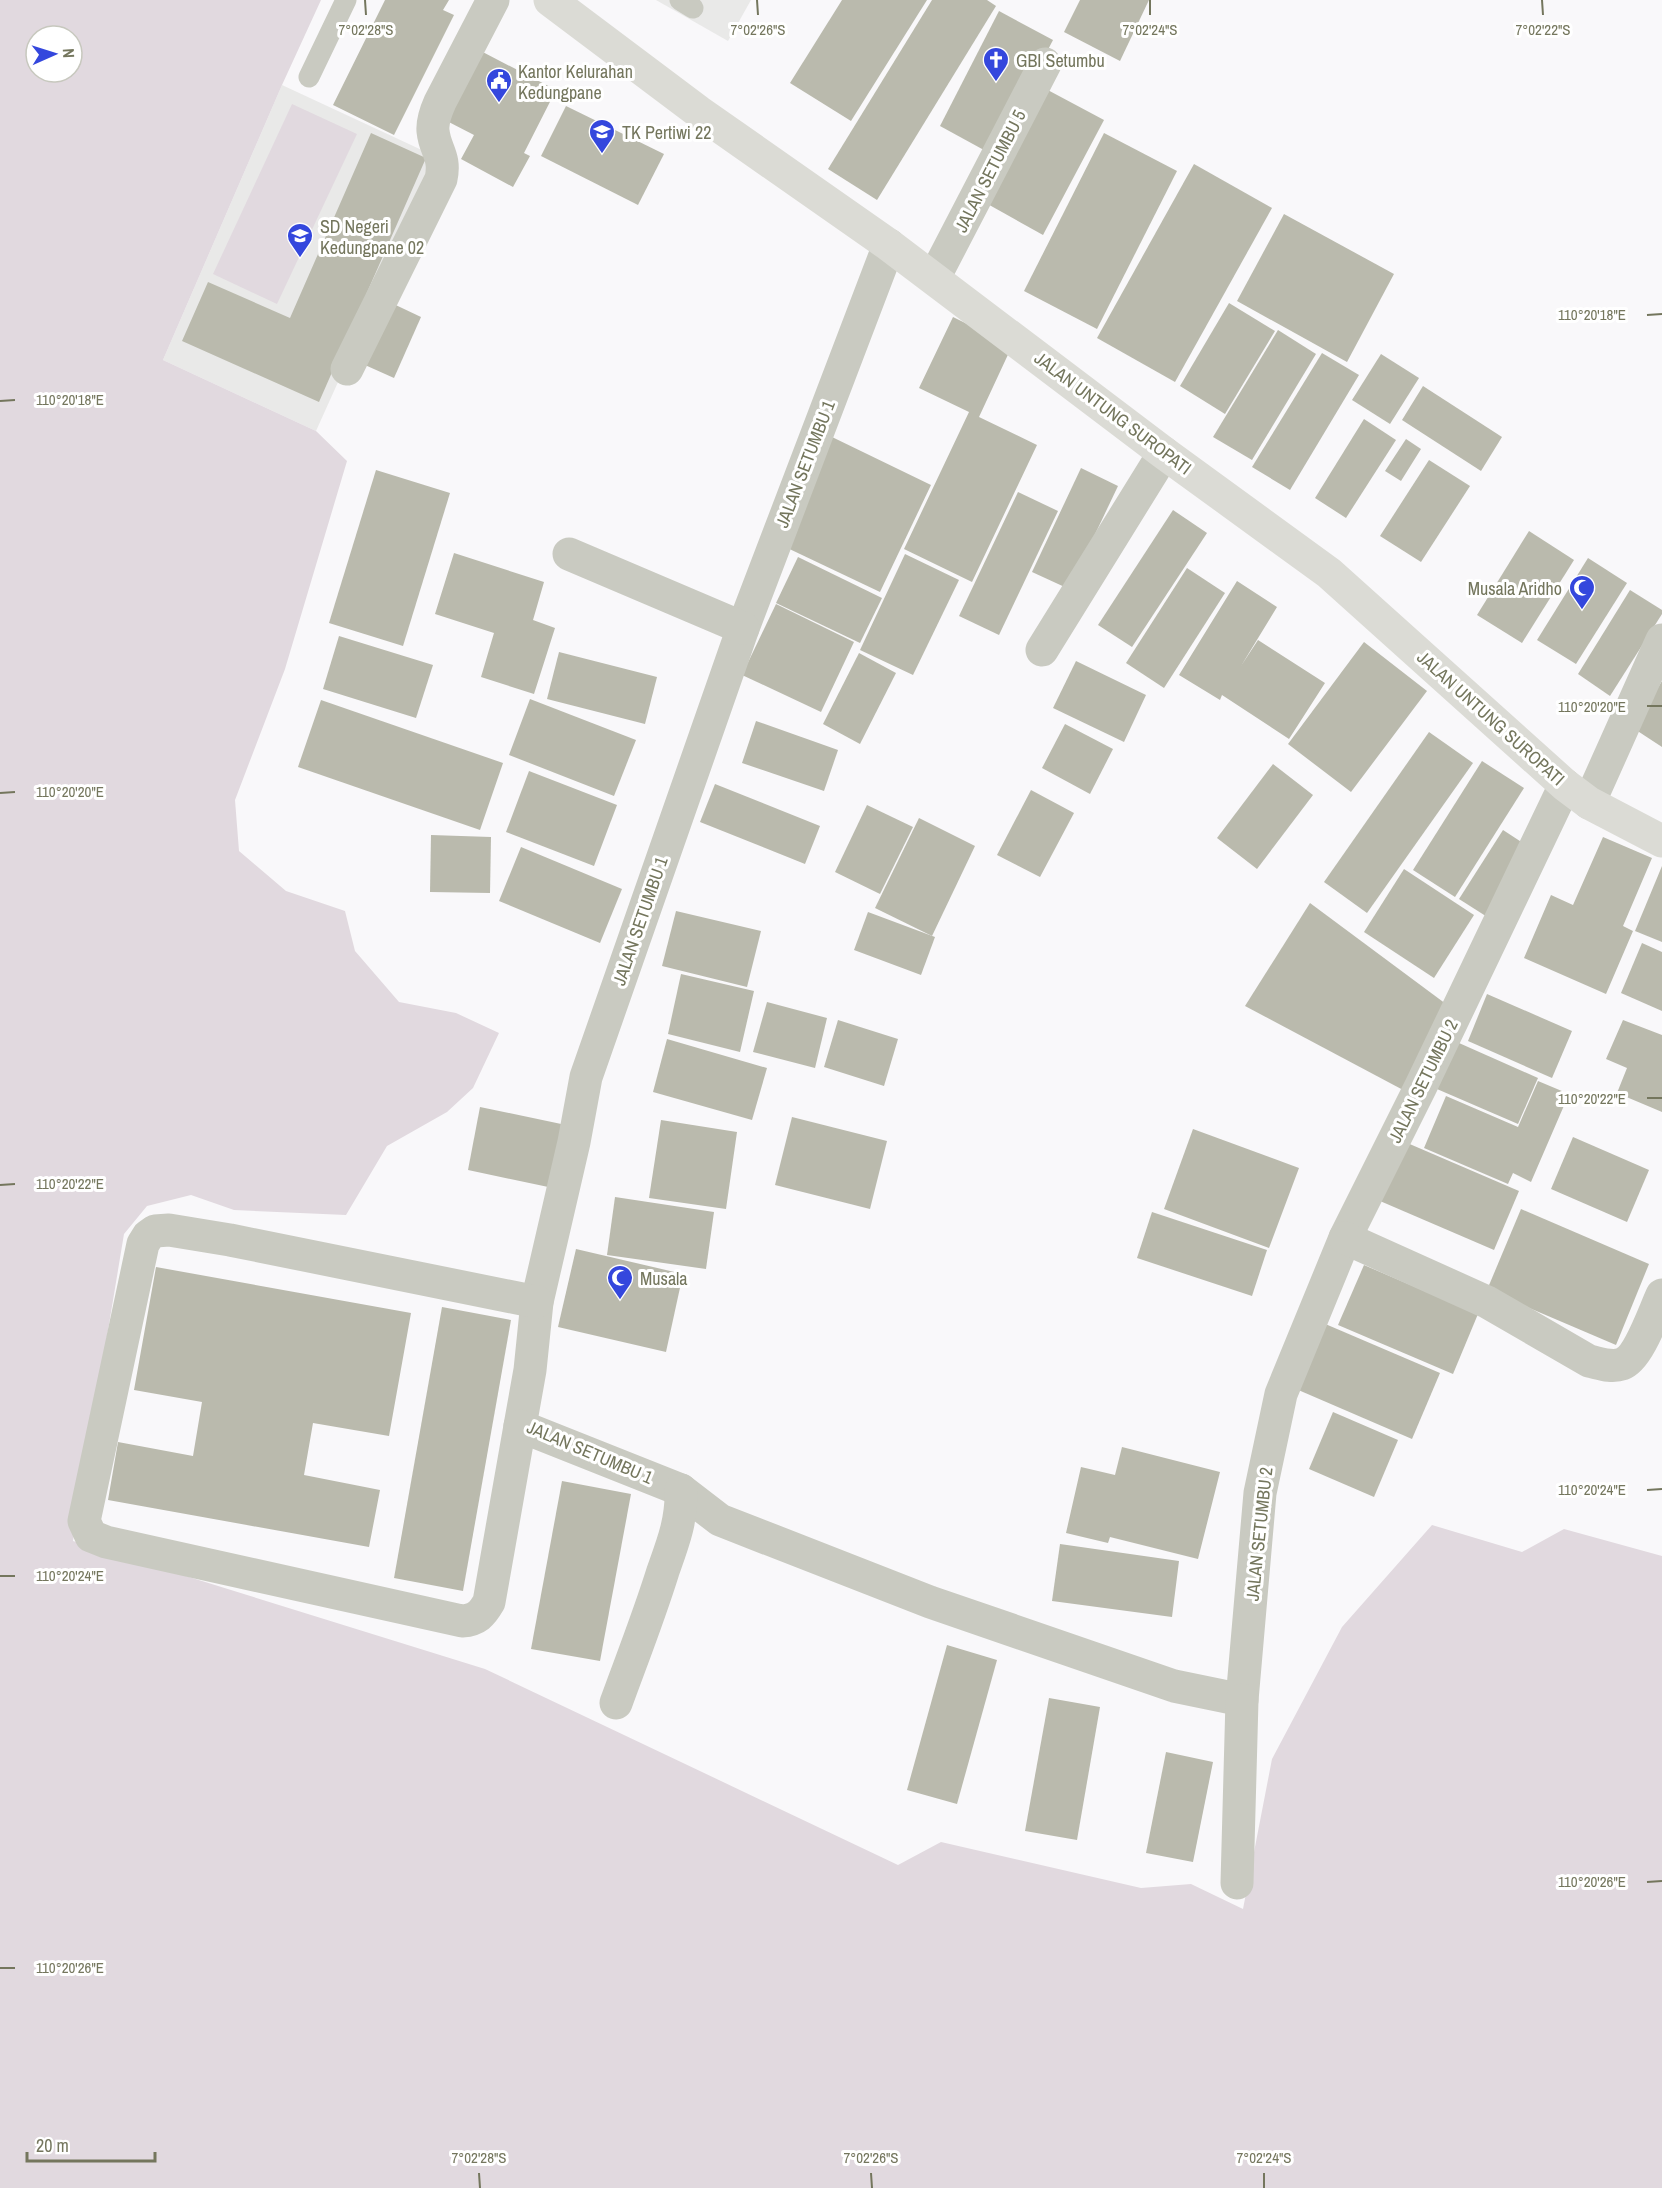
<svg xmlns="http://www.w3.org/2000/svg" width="1662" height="2188" viewBox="0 0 1662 2188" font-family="'Archivo Narrow',sans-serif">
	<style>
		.built { fill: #e9e9e8 }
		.green { fill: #e1d9df; fill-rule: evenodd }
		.building { fill: #babaad }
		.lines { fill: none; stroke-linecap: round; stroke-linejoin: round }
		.service { stroke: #c9cac1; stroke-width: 21 }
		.minor { stroke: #c9cac1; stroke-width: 33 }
		.secondary { stroke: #dbdbd5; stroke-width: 33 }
		.ticks { fill: none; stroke: #74765d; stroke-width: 2 }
		.labels { text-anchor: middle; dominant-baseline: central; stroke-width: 6; stroke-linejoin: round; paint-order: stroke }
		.poi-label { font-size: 18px; fill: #74765d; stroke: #fff; text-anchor: start }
		.street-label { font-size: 18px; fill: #74765d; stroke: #fff }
		.ticks-label { font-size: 15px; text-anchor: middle; fill: #74765d; stroke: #fff; stroke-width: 6; stroke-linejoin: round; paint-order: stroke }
	</style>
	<rect width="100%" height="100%" fill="#f9f8fa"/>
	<g class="built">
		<path d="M656 0H751L728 41Z"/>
		<path d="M282 85 439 158 316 431 163 360Z"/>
	</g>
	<g class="green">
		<path d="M0 0H321L282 85 163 360 316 431 347 461 285 669 235 800 239 851 286 891 345 911 355 951 399 1002 456 1013 499 1033 473 1088 447 1112 387 1146 346 1215 234 1210 191 1195 147 1206 124 1234 73 1541 485 1669 898 1865 941 1842 1141 1888 1191 1884 1243 1909 1272 1759 1342 1627 1432 1525 1522 1552 1564 1529 1662 1556V2188H0ZM36 36H72V72H36Z"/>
		<path d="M292 104 357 134 277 304 213 274Z"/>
	</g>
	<g class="building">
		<path d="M385 0H449L443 10 454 15 394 135 333 105Z"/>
		<path d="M842 0H927L851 121 790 83Z"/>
		<path d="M932 0H987L996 6 877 200 828 169Z"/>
		<path d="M1080 0H1149L1120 61 1064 32Z"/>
		<path d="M999 11 1053 40 993 155 940 126Z"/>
		<path d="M477 49 556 90 524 153 530 156 513 187 461 159 474 135 441 118Z"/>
		<path d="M1044 88 1104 120 1043 235 984 202Z"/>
		<path d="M566 106 664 154 638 205 541 156Z"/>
		<path d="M371 133 426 158 319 402 182 341 208 282 290 318Z"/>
		<path d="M1104 133 1177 171 1097 329 1024 291Z"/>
		<path d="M1194 164 1272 208 1175 382 1097 338Z"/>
		<path d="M1284 214 1394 274 1347 362 1237 301Z"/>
		<path d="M383 299 421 317 394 378 356 361Z"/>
		<path d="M1229 303 1275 331 1225 414 1180 386Z"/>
		<path d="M953 317 1012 346 979 417 1037 445 972 582 904 549 969 412 919 388Z"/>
		<path d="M1278 330 1316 354 1252 460 1213 437Z"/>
		<path d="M1322 353 1359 375 1290 490 1252 467Z"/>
		<path d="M1381 354 1419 378 1390 424 1352 400Z"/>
		<path d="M1423 386 1502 437 1481 471 1402 420Z"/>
		<path d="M1364 419 1396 440 1346 518 1315 498Z"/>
		<path d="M832 437 931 485 880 592 781 545Z"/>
		<path d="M1406 439 1421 449 1401 481 1385 471Z"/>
		<path d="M1429 460 1470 486 1421 562 1380 536Z"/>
		<path d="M1081 468 1118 486 1069 589 1032 572Z"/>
		<path d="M376 470 450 493 403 646 329 623Z"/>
		<path d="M1018 492 1058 511 999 635 959 616Z"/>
		<path d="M1173 510 1207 533 1132 647 1098 625Z"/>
		<path d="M1529 531 1574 560 1522 643 1477 615Z"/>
		<path d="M454 553 544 582 533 620 555 628 534 694 481 677 494 633 435 614Z"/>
		<path d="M905 554 959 580 913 675 860 650Z"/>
		<path d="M798 557 882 598 860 643 776 603Z"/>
		<path d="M1588 558 1627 583 1576 664 1537 640Z"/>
		<path d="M1187 568 1225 593 1164 688 1126 663Z"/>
		<path d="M1237 581 1277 607 1241 666 1258 640 1325 683 1289 739 1222 695 1220 700 1179 675Z"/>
		<path d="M1630 590 1662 610V614L1610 696 1578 674Z"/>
		<path d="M776 604 854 642 821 712 742 675Z"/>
		<path d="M339 636 433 665 416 718 323 689Z"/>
		<path d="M1364 642 1427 691 1351 792 1288 744Z"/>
		<path d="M559 652 657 677 645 724 547 699Z"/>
		<path d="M859 653 896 673 860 744 823 724Z"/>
		<path d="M1076 661 1146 695 1124 742 1053 708Z"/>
		<path d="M1662 681V747L1633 728Z"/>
		<path d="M530 699 636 740 614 796 509 755Z"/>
		<path d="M321 700 503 763 480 830 298 767Z"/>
		<path d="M756 721 838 750 824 791 742 763Z"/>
		<path d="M1065 724 1113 749 1090 794 1042 768Z"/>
		<path d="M1429 732 1473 763 1367 913 1324 882Z"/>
		<path d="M1482 761 1524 788 1455 897 1413 870Z"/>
		<path d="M1273 764 1313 795 1257 869 1217 838Z"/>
		<path d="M529 771 617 805 594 866 506 832Z"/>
		<path d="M715 784 820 826 805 864 700 822Z"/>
		<path d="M1031 790 1074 813 1040 877 997 855Z"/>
		<path d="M867 805 913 827 880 894 835 872Z"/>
		<path d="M919 818 975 846 932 936 875 908Z"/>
		<path d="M1503 830 1526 845 1492 920 1459 899Z"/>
		<path d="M431 835 491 837 490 893 430 892Z"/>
		<path d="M1603 837 1652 858 1623 926 1633 931 1606 994 1524 958 1551 895 1573 905Z"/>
		<path d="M521 847 622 889 600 943 499 901Z"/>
		<path d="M1662 866V942L1635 931Z"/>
		<path d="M1404 869 1474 915 1434 978 1364 932Z"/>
		<path d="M1310 903 1450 1007 1405 1091 1245 1006Z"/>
		<path d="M676 911 761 931 747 987 662 966Z"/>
		<path d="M868 912 935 937 921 975 854 950Z"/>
		<path d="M1642 943 1662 952V1011L1621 993Z"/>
		<path d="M681 974 754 991 740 1052 668 1034Z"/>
		<path d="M1487 994 1572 1031 1552 1078 1468 1041Z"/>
		<path d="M767 1002 827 1018 815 1068 753 1052Z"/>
		<path d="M838 1020 898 1039 884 1086 824 1067Z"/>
		<path d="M1623 1020 1662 1035V1112L1617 1093 1627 1068 1606 1059Z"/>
		<path d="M667 1039 767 1068 752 1120 653 1092Z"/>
		<path d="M1450 1039 1538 1078 1518 1124 1430 1086Z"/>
		<path d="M1538 1081 1569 1094 1531 1182 1513 1173 1508 1184 1424 1148 1446 1096 1518 1127Z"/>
		<path d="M480 1107 566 1125 553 1188 468 1170Z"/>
		<path d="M792 1117 887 1141 870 1209 775 1185Z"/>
		<path d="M661 1120 737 1132 726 1209 649 1198Z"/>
		<path d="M1193 1129 1299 1168 1269 1248 1164 1209Z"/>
		<path d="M1573 1137 1649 1170 1627 1222 1551 1189Z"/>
		<path d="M1405 1142 1519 1191 1494 1250 1380 1201Z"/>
		<path d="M615 1197 714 1212 706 1269 607 1255Z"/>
		<path d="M1521 1209 1649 1264 1616 1345 1487 1290Z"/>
		<path d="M1152 1212 1267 1250 1252 1296 1137 1258Z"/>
		<path d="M576 1249 683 1274 666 1352 558 1327Z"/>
		<path d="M1364 1265 1478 1314 1453 1374 1338 1325Z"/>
		<path d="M156 1267 411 1313 389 1436 313 1423 304 1475 380 1490 369 1547 108 1500 118 1442 193 1456 202 1402 134 1390Z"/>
		<path d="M442 1307 511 1320 463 1591 394 1578Z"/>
		<path d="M1323 1323 1440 1373 1412 1439 1296 1389Z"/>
		<path d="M1333 1412 1398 1440 1374 1497 1309 1469Z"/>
		<path d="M1122 1447 1220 1472 1198 1559 1110 1537 1108 1543 1066 1533 1081 1467 1115 1475Z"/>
		<path d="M562 1481 631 1494 600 1661 531 1649Z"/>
		<path d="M1060 1544 1179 1561 1172 1617 1052 1601Z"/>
		<path d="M947 1645 997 1660 957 1804 907 1790Z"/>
		<path d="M1049 1698 1100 1707 1077 1840 1025 1831Z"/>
		<path d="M1166 1752 1213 1762 1193 1862 1146 1853Z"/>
	</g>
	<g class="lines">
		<g class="service">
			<path d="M680 0 693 8"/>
			<path d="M309 77 346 0"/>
		</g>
		<g class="minor">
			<path d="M889 245 743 628 586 1077 574 1142 537 1302 530 1370 520 1426 681 1490 720 1520 930 1602 1174 1686 1242 1700 1260 1493 1281 1394 1345 1238 1421 1086 1565 785"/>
			<path d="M934 278 1045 64"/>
			<path d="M347 369 441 179C446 156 435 151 433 131 432 121 436 111 440 102L493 0"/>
			<path d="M569 554 743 628"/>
			<path d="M1042 650 1164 453"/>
			<path d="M1589 803 1662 640"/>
			<path d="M1345 1238 1487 1302 1589 1361C1599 1363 1611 1368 1622 1364 1639 1358 1654 1312 1662 1295"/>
			<path d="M520 1426 489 1602C482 1614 477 1620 462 1621L106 1542 91 1536 84 1521 143 1244 148 1236 155 1231 169 1230 230 1240 537 1302"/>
			<path d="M616 1703C632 1659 649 1616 663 1571 673 1543 682 1520 681 1490"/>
			<path d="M1237 1883 1242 1700"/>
		</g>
		<path class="secondary" d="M550 0 699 112 889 245 1164 453 1329 573 1565 785 1589 803 1662 841"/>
	</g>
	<path class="ticks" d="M365 0 366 15M757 0 758 15M1150 0V15M1542 0 1543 15M1647 315 1662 314M0 401 15 400M1647 706H1662M0 793 15 792M1647 1098H1662M0 1185 15 1184M1647 1490 1662 1489M0 1576H15M1647 1882 1662 1881M0 1968H15M479 2173 480 2188M871 2173 872 2188M1264 2173V2188"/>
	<defs>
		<symbol id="church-pin" viewBox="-11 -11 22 30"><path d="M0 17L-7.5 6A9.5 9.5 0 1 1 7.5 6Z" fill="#3447dd" stroke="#fff"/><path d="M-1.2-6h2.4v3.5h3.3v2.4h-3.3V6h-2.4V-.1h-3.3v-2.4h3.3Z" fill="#fff"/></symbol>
		<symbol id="civic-pin" viewBox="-11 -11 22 30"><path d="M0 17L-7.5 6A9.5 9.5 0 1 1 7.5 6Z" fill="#3447dd" stroke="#fff"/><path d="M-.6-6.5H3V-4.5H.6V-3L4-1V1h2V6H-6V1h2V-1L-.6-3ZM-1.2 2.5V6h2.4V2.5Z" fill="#fff"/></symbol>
		<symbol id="school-pin" viewBox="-11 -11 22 30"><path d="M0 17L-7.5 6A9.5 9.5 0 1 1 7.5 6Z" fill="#3447dd" stroke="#fff"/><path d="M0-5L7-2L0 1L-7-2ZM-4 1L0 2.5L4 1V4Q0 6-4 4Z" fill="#fff"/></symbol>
		<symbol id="mosque-pin" viewBox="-11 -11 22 30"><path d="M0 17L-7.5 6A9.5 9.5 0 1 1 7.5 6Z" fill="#3447dd" stroke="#fff"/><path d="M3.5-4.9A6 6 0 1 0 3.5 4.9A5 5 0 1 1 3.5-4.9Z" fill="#fff"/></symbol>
	</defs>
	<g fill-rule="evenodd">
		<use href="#church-pin" x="981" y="45" width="30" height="40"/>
		<use href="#civic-pin" x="484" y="66" width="30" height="40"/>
		<use href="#school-pin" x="587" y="117" width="30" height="40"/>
		<use href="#school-pin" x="285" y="221" width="30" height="40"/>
		<use href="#mosque-pin" x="1567" y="573" width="30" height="40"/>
		<use href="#mosque-pin" x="605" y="1263" width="30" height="40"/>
	</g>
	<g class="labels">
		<g class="poi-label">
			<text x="1016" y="60">GBI Setumbu</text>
			<text x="518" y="71">Kantor Kelurahan<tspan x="518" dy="21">Kedungpane</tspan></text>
			<text x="622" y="132">TK Pertiwi 22</text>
			<text x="320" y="226">SD Negeri<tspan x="320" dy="21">Kedungpane 02</tspan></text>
			<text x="1562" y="588" text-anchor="end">Musala Aridho</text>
			<text x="640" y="1278">Musala</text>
		</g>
		<g class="street-label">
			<text transform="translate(990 171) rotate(-63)">JALAN SETUMBU 5</text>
			<text transform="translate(1113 413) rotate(37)">JALAN UNTUNG SUROPATI</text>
			<text transform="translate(805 464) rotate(-69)">JALAN SETUMBU 1</text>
			<text transform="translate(1491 718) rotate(42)">JALAN UNTUNG SUROPATI</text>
			<text transform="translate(640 921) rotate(-71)">JALAN SETUMBU 1</text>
			<text transform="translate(1423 1081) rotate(-64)">JALAN SETUMBU 2</text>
			<text transform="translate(590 1452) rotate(23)">JALAN SETUMBU 1</text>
			<text transform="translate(1259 1534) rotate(-84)">JALAN SETUMBU 2</text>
		</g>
	</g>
	<g class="ticks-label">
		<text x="366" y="35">7°02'28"S</text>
		<text x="758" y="35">7°02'26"S</text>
		<text x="1150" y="35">7°02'24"S</text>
		<text x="1543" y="35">7°02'22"S</text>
		<text x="1592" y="320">110°20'18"E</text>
		<text x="70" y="405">110°20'18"E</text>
		<text x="1592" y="712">110°20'20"E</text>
		<text x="70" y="797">110°20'20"E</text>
		<text x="1592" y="1104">110°20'22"E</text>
		<text x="70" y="1189">110°20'22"E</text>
		<text x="1592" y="1495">110°20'24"E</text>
		<text x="70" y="1581">110°20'24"E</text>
		<text x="1592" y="1887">110°20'26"E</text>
		<text x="70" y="1973">110°20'26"E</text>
		<text x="479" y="2163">7°02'28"S</text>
		<text x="871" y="2163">7°02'26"S</text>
		<text x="1264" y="2163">7°02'24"S</text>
	</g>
	<g transform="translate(54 54) rotate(87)"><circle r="28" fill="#ffffff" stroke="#c7c8be" stroke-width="1.5"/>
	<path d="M0-4.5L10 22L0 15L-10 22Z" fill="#3447dd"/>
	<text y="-9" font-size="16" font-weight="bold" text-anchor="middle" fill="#74765d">N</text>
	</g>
	<path d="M27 2152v9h128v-9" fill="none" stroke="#74765d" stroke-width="3"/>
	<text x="36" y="2152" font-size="18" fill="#74765d" stroke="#ffffff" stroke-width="4.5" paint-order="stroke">20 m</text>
</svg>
